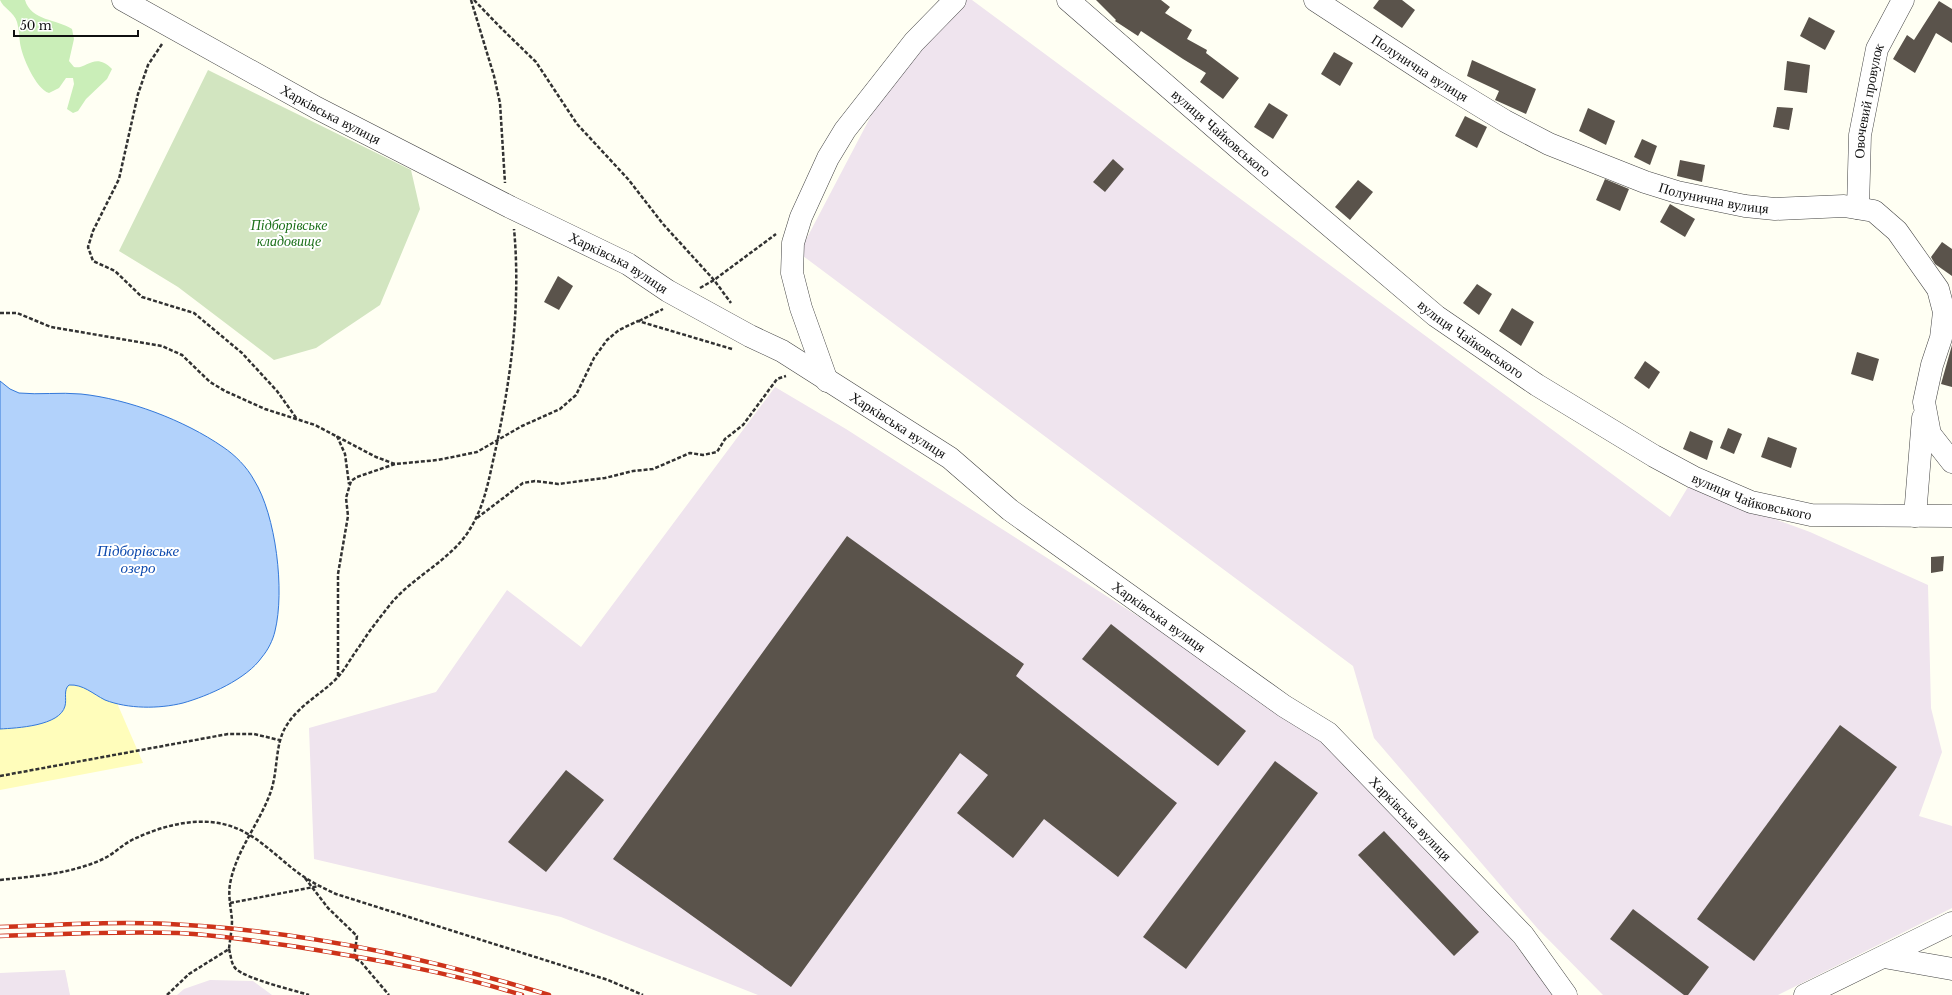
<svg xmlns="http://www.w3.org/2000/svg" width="1952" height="995" viewBox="0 0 1952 995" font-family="'Libre Baskerville',serif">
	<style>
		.industrial { fill: #efe4ee }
		.green { fill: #caeeb8 }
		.sand { fill: #fffdbb }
		.cemetery { fill: #d2e5c0 }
		.water { fill: #b2d2fb; stroke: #3378d9 }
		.building { fill: #5a534b }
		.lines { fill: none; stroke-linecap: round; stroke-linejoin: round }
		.minor-casing { stroke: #434343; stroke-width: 23 }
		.path { stroke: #323232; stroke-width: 2.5; stroke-dasharray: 4 2; stroke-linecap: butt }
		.minor { stroke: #fff; stroke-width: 22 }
		.rail-casing { stroke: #cd331a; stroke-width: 4.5 }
		.rail { stroke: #fff; stroke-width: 3; stroke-dasharray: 9; stroke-linecap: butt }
		.labels { text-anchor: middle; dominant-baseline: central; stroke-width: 4; stroke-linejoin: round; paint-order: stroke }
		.street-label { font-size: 14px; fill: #101010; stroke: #fff }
		.park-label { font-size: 14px; font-style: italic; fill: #1b6f19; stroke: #fff }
		.water-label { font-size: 15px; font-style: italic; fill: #0c49ae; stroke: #fff }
	</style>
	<rect width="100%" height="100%" fill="#fffff3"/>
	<g class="industrial">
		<path d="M957 0H972L1670 517 1688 487 1810 532 1928 585 1931 708 1942 752 1919 816 1952 826V908L1778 995H1603L1538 929 1374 738 1353 666 799 253 872 114 914 50Z"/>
		<path d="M775 387 846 429 1323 735 1512 940 1553 995H758L561 917 314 859 309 728 436 692 507 590 581 647Z"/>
		<path d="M65 970 70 995H0V973Z"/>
		<path d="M210 980 253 981 272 995H177L184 989Z"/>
	</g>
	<path class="green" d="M0 0H25C31 21 57 19 72 29L74 39 69 61 74 67C86 70 95 51 112 69L107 79 86 99 78 111 73 113 67 109 74 84 73 78H66L59 88 49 93C36 89 22 57 20 43 19 36 19 29 17 22 14 12 3 8 0 0Z"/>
	<path class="sand" d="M69 685C86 684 101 699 117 703L143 763 0 790V729C17 728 60 726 65 706 67 699 63 690 69 685Z"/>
	<path class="cemetery" d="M208 70 411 170 420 209 380 305 316 348 274 360 178 287 119 251Z"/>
	<path class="water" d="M0 381 10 389 19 393C39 395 60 392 81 394 128 399 184 420 223 447 235 455 247 467 254 480 276 515 285 591 275 631 273 640 268 650 262 657 247 679 208 696 183 703 159 709 128 709 105 700 93 694 83 684 69 685 63 690 67 699 65 706 60 726 17 728 0 729Z"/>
	<g class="building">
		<path d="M1096 0H1161L1170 7 1165 13 1192 30 1187 39 1207 50 1206 53 1239 78 1223 99 1200 82 1206 73 1183 59 1141 31 1138 36 1115 21 1116 20Z"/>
		<path d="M1379 0H1402L1415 10 1402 28 1373 8Z"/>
		<path d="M1939 1 1952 9V43L1936 33 1915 73 1893 59 1907 35 1914 40Z"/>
		<path d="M1809 17 1835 31 1825 50 1800 36Z"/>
		<path d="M1334 52 1353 63 1340 86 1321 74Z"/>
		<path d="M1472 60 1536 89 1526 114 1495 100 1499 91 1467 76Z"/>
		<path d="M1787 61 1810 65 1807 93 1784 90Z"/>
		<path d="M1269 103 1288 115 1273 139 1254 127Z"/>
		<path d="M1777 107 1793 108 1789 130 1773 127Z"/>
		<path d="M1588 108 1615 121 1606 145 1579 131Z"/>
		<path d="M1465 116 1487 127 1477 148 1455 136Z"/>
		<path d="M1642 139 1657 146 1650 165 1634 157Z"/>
		<path d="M1113 159 1124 169 1105 192 1093 182Z"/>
		<path d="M1680 160 1705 165 1702 182 1677 176Z"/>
		<path d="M1605 179 1629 189 1620 211 1596 200Z"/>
		<path d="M1358 180 1373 192 1350 220 1335 207Z"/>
		<path d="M1670 204 1695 219 1685 237 1660 222Z"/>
		<path d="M1942 242 1952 249V276L1935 264 1931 257Z"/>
		<path d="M558 276 573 286 559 310 544 302Z"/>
		<path d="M1477 284 1492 294 1479 315 1463 303Z"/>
		<path d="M1512 308 1534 322 1521 346 1499 331Z"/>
		<path d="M1952 345V387L1941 384Z"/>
		<path d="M1857 352 1879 359 1873 381 1851 374Z"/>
		<path d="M1645 361 1660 372 1649 389 1634 378Z"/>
		<path d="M1728 428 1742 434 1734 454 1720 448Z"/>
		<path d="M1690 431 1713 441 1707 460 1683 449Z"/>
		<path d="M1768 437 1797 448 1791 468 1761 457Z"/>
		<path d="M847 536 1024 664 1016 676 1177 803 1118 877 1044 819 1013 858 957 813 988 775 960 753 791 987 613 859Z"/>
		<path d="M1944 556 1943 571 1931 573V557Z"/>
		<path d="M1111 624 1246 731 1218 766 1082 659Z"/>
		<path d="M1840 725 1897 767 1754 961 1697 919Z"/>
		<path d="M1275 761 1318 793 1186 969 1143 937Z"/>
		<path d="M566 770 604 800 546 872 508 842Z"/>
		<path d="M1384 831 1479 932 1454 956 1358 855Z"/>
		<path d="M1633 909 1709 967 1688 995H1684L1610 939Z"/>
	</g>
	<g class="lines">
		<defs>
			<g id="minor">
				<path id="s1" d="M123 0 317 108 510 207 628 264 668 291 750 336 782 351 950 458 1010 510 1284 706 1328 733 1523 935 1566 995"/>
				<path id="s2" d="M1068 0 1244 153 1436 316 1537 385 1654 456 1693 477 1751 502 1811 515 1952 516"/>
				<path id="s3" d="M1315 0 1436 79 1505 121 1549 144 1645 182 1677 192 1745 206 1775 209 1844 206 1874 211 1897 231 1938 289 1944 312 1941 338 1932 365 1924 402 1930 434 1952 462"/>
				<path id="s4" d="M1858 208 1860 135 1877 49 1903 0"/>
				<path d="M827 381 801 308 792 273 793 243 801 217 828 158 845 130 914 42 955 0"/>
				<path d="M1915 516 1923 418"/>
				<path d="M1884 957 1952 969"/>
				<path d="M1805 995 1952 923"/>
			</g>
		</defs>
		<use href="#minor" class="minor-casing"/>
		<g class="path">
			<path d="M471 0 494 76 500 103 505 183"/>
			<path d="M474 0 500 27 536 62 577 124 628 179 663 224 714 280 731 303"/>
			<path d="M162 44 148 65 138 94 119 179 93 231 88 247 93 261 115 271 142 297 194 313 242 353 277 391 297 419"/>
			<path d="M700 288 714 280 776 234"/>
			<path d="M0 313H17L51 327 162 346 182 355 210 382 225 391 265 409 315 425 376 457 395 464"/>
			<path d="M639 321 663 309"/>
			<path d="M337 436 345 454 349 484"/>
			<path d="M477 518 523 483 535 481 558 484 605 478 633 471 653 469 690 453 703 455 717 452 725 439 743 425 777 379 786 376"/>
			<path d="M338 676V574L348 516 346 498 351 481 357 477 395 464 438 460 477 452 522 426 560 409 576 395 594 358 607 340 619 330 638 321 732 349"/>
			<path d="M0 776 228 734H254L279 740"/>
			<path d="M305 878 328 908 357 936 354 958 361 962 389 995"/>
			<path d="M0 880C35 876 71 874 103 859 114 854 123 844 134 839 164 825 201 815 233 827 258 836 276 856 297 872 309 881 323 888 336 894L608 980 643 995"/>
			<path d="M230 903 319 886"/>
			<path d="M229 949C231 956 231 964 236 969 247 979 293 990 309 995"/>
			<path d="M167 995 189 974 229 949C230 939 232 930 232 920 231 908 228 896 230 884 236 850 260 823 271 791 278 770 275 746 285 728 298 705 321 695 338 677 346 668 352 656 359 647 369 631 381 616 393 601 416 575 452 559 470 529 485 505 489 478 495 452 511 379 521 304 514 229"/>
		</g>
		<use href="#minor" class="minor"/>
		<defs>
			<g id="rail">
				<path d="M0 927C56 925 113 921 169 924 298 930 426 957 549 995"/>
				<path d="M0 936C59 934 119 931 178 933 218 935 258 941 298 947 373 959 449 972 522 995"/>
			</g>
		</defs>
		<use href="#rail" class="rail-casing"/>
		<use href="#rail" class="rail"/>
	</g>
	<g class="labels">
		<g class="street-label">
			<text stroke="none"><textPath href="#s3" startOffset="125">Полунична вулиця</textPath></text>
			<text stroke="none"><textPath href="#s4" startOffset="108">Овочевий провулок</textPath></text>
			<text stroke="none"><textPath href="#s1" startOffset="237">Харківська вулиця</textPath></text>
			<text stroke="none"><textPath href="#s2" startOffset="203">вулиця Чайковського</textPath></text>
			<text stroke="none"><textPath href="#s3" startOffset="449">Полунична вулиця</textPath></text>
			<text stroke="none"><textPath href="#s1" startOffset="561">Харківська вулиця</textPath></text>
			<text stroke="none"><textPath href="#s2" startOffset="527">вулиця Чайковського</textPath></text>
			<text stroke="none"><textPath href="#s1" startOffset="885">Харківська вулиця</textPath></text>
			<text stroke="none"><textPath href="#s2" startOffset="851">вулиця Чайковського</textPath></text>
			<text stroke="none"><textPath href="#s1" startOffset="1209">Харківська вулиця</textPath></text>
			<text stroke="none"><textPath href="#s1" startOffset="1533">Харківська вулиця</textPath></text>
		</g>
		<g class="park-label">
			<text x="289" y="225">Підборівське<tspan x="289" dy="16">кладовище</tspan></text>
		</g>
		<g class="water-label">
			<text x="138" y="550">Підборівське<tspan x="138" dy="17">озеро</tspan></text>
		</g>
	</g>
	<path d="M14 30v6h124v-6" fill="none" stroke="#101010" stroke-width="2"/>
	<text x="20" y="30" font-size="12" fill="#101010" stroke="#ffffff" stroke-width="3" paint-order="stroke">50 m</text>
</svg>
